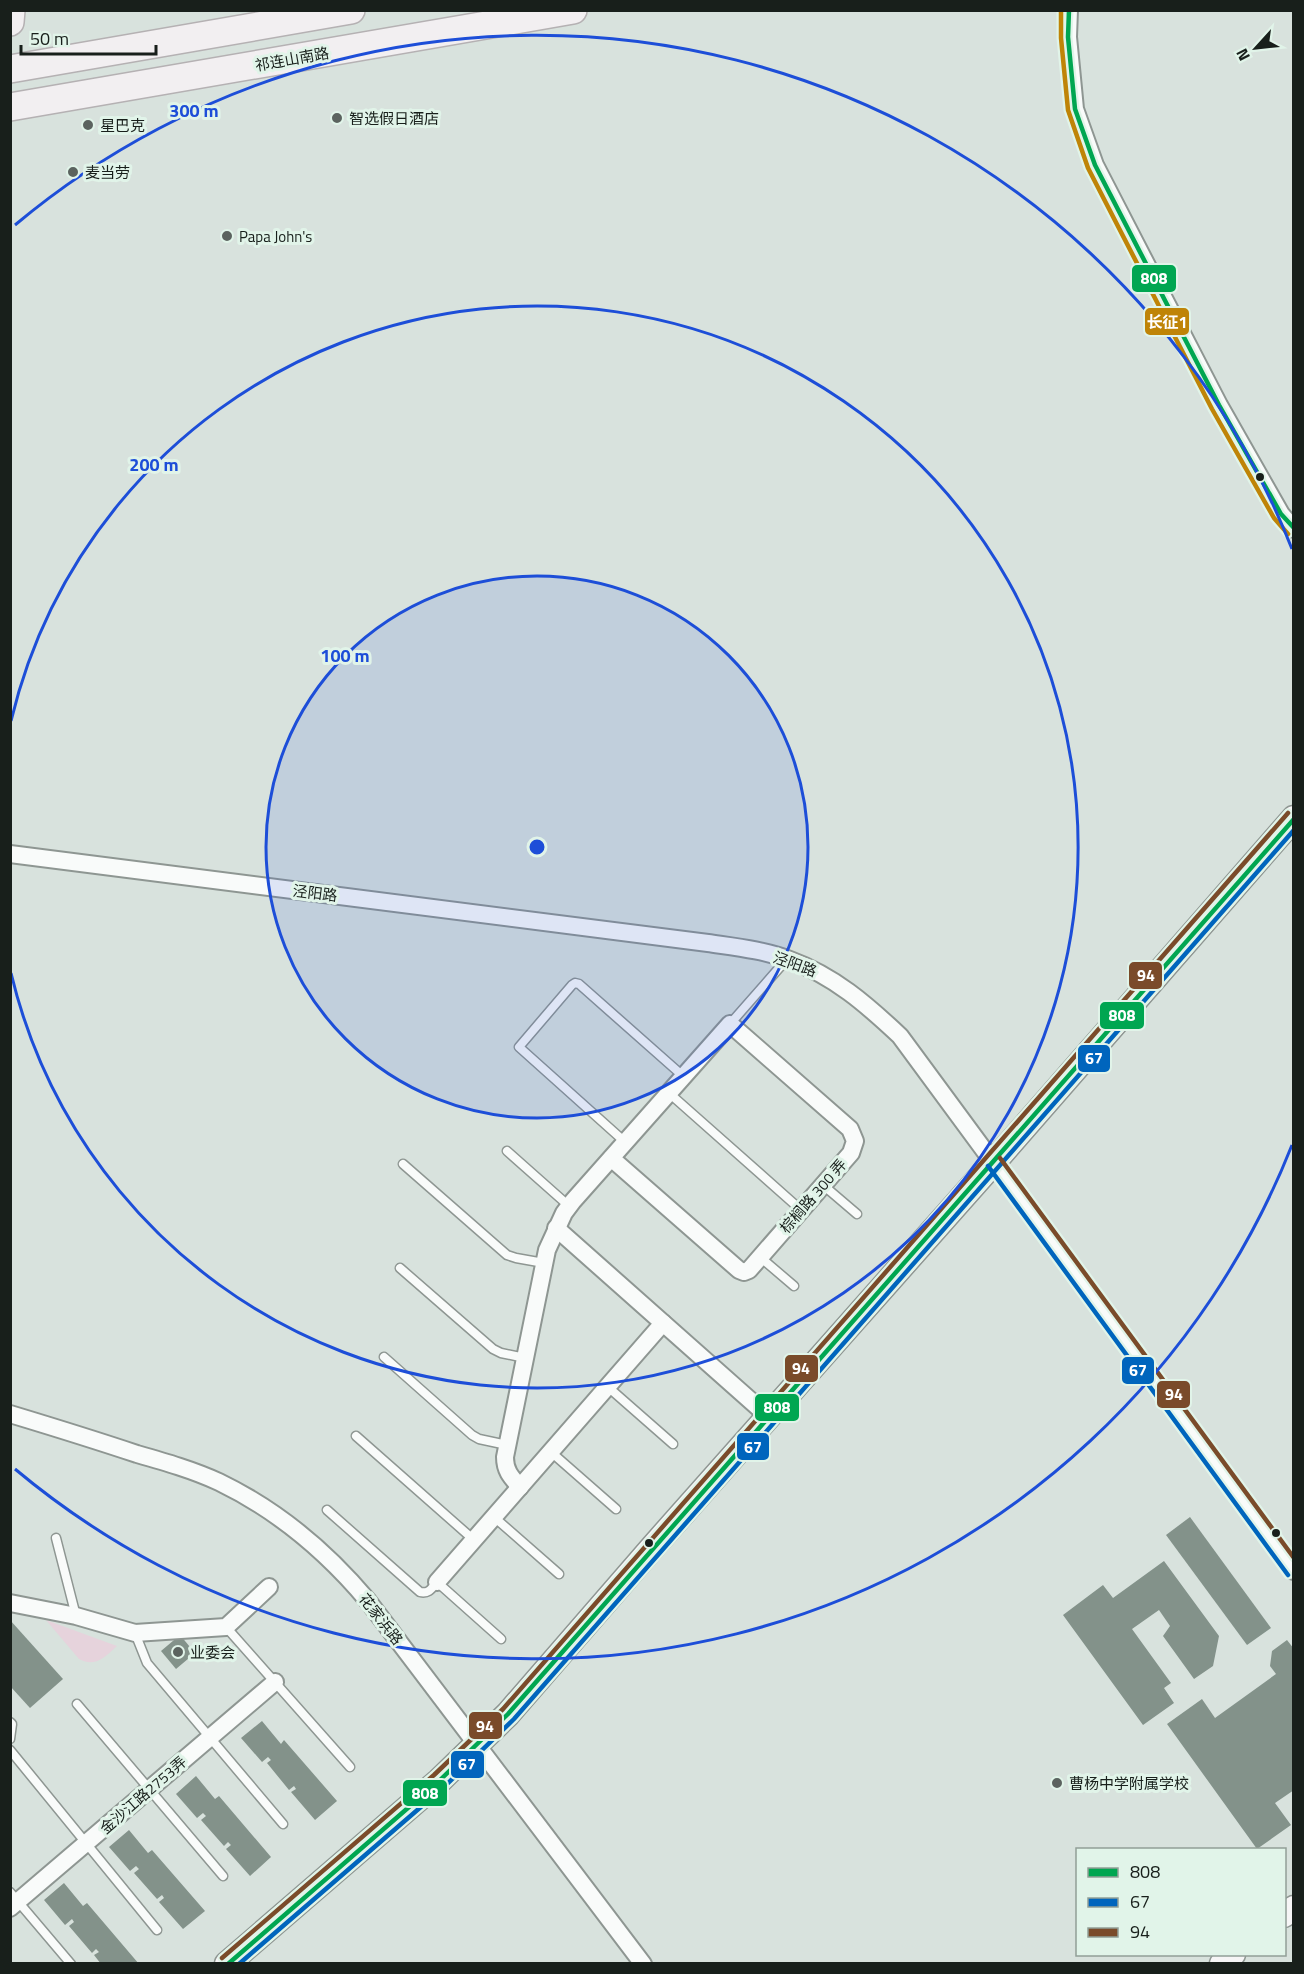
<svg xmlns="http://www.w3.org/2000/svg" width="1304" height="1974" viewBox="0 0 1304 1974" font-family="'Titillium Web','Noto Sans SC',sans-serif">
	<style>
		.green { fill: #e6d3dc }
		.building { fill: #83928a }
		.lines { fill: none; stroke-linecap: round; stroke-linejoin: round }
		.lane-casing { stroke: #8e9692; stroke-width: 11 }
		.street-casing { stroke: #8e9692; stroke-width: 20 }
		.secondary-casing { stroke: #8e9692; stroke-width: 27 }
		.primary-casing { stroke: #b5b1b3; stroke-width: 30 }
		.lane { stroke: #f9fbfa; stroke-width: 8 }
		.street { stroke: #f9fbfa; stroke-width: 16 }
		.secondary { stroke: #f6f5f6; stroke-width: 24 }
		.primary { stroke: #f2eff1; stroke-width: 27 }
		.bus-1-casing { stroke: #e1f4e9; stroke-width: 9 }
		.bus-2-casing { stroke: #e1f4e9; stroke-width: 9 }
		.bus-3-casing { stroke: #e1f4e9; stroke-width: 9 }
		.bus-4-casing { stroke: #e1f4e9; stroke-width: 9 }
		.bus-1 { stroke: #00a651; stroke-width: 4.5 }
		.bus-2 { stroke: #0065bd; stroke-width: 4.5 }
		.bus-3 { stroke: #7a4b2a; stroke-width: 4.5 }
		.bus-4 { stroke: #bf8407; stroke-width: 4.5 }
		.ring { fill: none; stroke: #1d4ed8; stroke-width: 3 }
		.poi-dot { fill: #5b635f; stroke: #e1f4e9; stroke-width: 2 }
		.bus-dot { fill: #181f1b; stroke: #e1f4e9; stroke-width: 2 }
		.labels { text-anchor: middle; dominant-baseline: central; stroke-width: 6; stroke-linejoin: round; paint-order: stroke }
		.street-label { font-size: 15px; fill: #181f1b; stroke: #e1f4e9 }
		.poi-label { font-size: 15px; fill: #181f1b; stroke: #e1f4e9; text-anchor: start }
		.centre { fill: #1d4ed8; stroke: #e1f4e9; stroke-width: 3 }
		.ring-label { font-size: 18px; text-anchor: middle; font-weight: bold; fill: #1d4ed8; stroke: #e1f4e9; stroke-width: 6; stroke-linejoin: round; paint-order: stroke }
		.line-badge { stroke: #e1f4e9; stroke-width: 2 }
		.badge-label { font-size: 16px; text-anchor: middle; font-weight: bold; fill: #fff }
	</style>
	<rect width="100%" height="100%" fill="#d8e2dd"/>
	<path class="green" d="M46 1620 117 1646C105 1657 95 1668 79 1659Z"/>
	<g class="building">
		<path d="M1190 1517 1271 1628 1247 1645 1166 1535Z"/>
		<path d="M1164 1561 1219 1636 1213 1666 1194 1679 1163 1636 1170 1626 1159 1610 1132 1629 1171 1683 1164 1688 1174 1703 1143 1725 1063 1615 1103 1585 1113 1598Z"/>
		<path d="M10 1620 63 1679 30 1708 10 1686Z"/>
		<path d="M180 1635 195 1653 176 1669 161 1651Z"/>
		<path d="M1287 1640 1294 1649V1790L1275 1803 1291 1825 1257 1849 1167 1724 1202 1699 1215 1718 1276 1674 1270 1666 1272 1651Z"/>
		<path d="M262 1721 281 1744 284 1740 337 1801 315 1820 291 1792 296 1789 294 1786 289 1790 267 1763 271 1760 268 1757 262 1762 241 1738Z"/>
		<path d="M196 1776 215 1799 219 1796 271 1857 250 1876 226 1849 231 1845 228 1842 224 1846 201 1820 206 1816 203 1813 197 1818 176 1794Z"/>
		<path d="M129 1830 148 1853 152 1850 205 1911 183 1929 159 1902 164 1898 162 1895 157 1899 134 1873 139 1869 136 1866 130 1871 109 1847Z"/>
		<path d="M64 1883 83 1906 87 1903 139 1964H101L94 1955 99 1952 96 1949 92 1953 69 1926 74 1922 72 1919 65 1925 44 1900Z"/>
	</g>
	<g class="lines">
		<defs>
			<g id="lane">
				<path d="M730 1024 787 959"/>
				<path d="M669 1093 801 1210"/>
				<path d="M625 1142 519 1047 572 985 575 983 579 984 683 1076"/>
				<path d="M507 1151 569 1206"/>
				<path d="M403 1164 507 1255 516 1258 544 1263"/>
				<path d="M823 1185 857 1214"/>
				<path d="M760 1257 794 1286"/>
				<path d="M400 1268 493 1349 501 1353 525 1358"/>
				<path d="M384 1357 472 1435 479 1439 507 1445"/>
				<path d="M608 1387 673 1444"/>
				<path d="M356 1436 474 1540"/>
				<path d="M551 1452 616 1509"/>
				<path d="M327 1510 420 1592C429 1594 432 1588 437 1582L501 1639"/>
				<path d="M494 1517 559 1574"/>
				<path d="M56 1538 76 1616"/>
				<path d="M226 1627 350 1767"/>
				<path d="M135 1633 147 1663 283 1824"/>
				<path d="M77 1704 223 1876"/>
				<path d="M10 1722 12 1724 10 1739"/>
				<path d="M10 1750 157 1930"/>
				<path d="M10 1892 71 1964"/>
			</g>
			<g id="street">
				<path d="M1069 10 1068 37 1075 109 1095 165 1219 405 1281 514 1294 529"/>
				<path d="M10 854 708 943C735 947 764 950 790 960 834 976 866 1004 900 1036L1294 1571"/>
				<path d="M556 1228 769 1417"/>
				<path d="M10 1414C53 1427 95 1440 137 1454 165 1462 193 1470 219 1482 277 1510 327 1552 368 1601L643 1964"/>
				<path d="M520 1487C511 1477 505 1471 505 1457L547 1250 564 1213 573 1201 730 1024 850 1129 855 1141 851 1153 749 1270 744 1272 739 1270 611 1158"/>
				<path d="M437 1582 663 1323"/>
				<path d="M10 1603 76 1616 135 1633 226 1627 269 1587"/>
				<path d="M10 1908 275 1682"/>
			</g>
			<g id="secondary">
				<path d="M1284 1915 1294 1908"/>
				<path d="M227 1964 439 1781 508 1714 651 1549 994 1162 1294 818"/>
				<path d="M1222 1964 1233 1954"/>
			</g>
			<g id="primary">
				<path d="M10 22 11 10"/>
				<path d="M10 69 351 10"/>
				<path d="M10 107 573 10"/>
			</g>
		</defs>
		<use href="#lane" class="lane-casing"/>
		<use href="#street" class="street-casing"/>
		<use href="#secondary" class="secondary-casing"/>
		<use href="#primary" class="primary-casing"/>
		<use href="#lane" class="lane"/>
		<use href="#street" class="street"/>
		<use href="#secondary" class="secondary"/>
		<use href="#primary" class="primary"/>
		<defs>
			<g id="bus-1">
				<path d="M1069 10 1068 37 1075 109 1095 165 1219 405 1281 514 1294 528"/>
				<path d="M228 1964 439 1781 508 1714 1294 819"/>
			</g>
			<g id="bus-2">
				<path d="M988 1166 1288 1575"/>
				<path d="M239 1964 444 1787 514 1719 1294 830"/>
			</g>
			<g id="bus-3">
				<path d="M1000 1158 1294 1558"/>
				<path d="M222 1958 434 1775 503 1709 1288 813"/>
			</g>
			<path id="bus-4" d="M1061 10V38L1068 110 1088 168 1212 409 1274 518 1288 534"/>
		</defs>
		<use href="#bus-1" class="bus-1-casing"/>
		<use href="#bus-2" class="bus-2-casing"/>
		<use href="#bus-3" class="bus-3-casing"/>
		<use href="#bus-4" class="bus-4-casing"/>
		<use href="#bus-1" class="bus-1"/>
		<use href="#bus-2" class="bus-2"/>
		<use href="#bus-3" class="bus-3"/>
		<use href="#bus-4" class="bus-4"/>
	</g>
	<circle cx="537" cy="847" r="271" fill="#1d4ed8" fill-opacity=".12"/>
	<g class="ring">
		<circle cx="537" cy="847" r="271"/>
		<path d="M11 721A541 541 0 1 1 11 973"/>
		<path d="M1292 1145A812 812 0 0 1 15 1469M15 225A812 812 0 0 1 1292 549"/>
	</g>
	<g class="poi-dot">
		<circle cx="337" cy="118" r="6"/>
		<circle cx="88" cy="125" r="6"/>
		<circle cx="73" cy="172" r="6"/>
		<circle cx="227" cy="236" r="6"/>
		<circle cx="178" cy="1652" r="6"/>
		<circle cx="1057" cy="1783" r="6"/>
	</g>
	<g class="bus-dot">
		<circle cx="1260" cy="477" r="5"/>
		<circle cx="1276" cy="1533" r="5"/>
		<circle cx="649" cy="1543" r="5"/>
	</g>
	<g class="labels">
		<g class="street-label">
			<text transform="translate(292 59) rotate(-10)">祁连山南路</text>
			<text transform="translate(315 893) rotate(7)">泾阳路</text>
			<text transform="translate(795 964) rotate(20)">泾阳路</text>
			<text transform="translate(813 1196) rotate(-49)">棕榈路 300 弄</text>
			<text transform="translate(381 1619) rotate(52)">花家浜路</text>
			<text transform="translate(143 1795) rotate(-41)">金沙江路2753弄</text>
		</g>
		<g class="poi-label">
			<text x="349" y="118">智选假日酒店</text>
			<text x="100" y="125">星巴克</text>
			<text x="85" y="172">麦当劳</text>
			<text x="239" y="236">Papa John's</text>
			<text x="190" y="1652">业委会</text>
			<text x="1069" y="1783">曹杨中学附属学校</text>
		</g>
	</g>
	<circle cx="537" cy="847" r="9" class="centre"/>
	<g class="ring-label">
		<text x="194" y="117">300 m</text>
		<text x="154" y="471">200 m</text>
		<text x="345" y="662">100 m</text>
	</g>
	<g class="line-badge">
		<rect x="1131" y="264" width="46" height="29" rx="6" fill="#00a651"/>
		<rect x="1144" y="307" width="46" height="29" rx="6" fill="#bf8407"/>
		<rect x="1128" y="961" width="35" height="29" rx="6" fill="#7a4b2a"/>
		<rect x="1099" y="1001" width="46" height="29" rx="6" fill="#00a651"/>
		<rect x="1077" y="1044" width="34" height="29" rx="6" fill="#0065bd"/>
		<rect x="784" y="1354" width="35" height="29" rx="6" fill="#7a4b2a"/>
		<rect x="1121" y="1356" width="34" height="29" rx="6" fill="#0065bd"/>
		<rect x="1156" y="1380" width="35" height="29" rx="6" fill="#7a4b2a"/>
		<rect x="754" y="1393" width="46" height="29" rx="6" fill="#00a651"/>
		<rect x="736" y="1432" width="34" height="29" rx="6" fill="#0065bd"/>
		<rect x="468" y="1711" width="35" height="29" rx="6" fill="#7a4b2a"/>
		<rect x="450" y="1750" width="35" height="29" rx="6" fill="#0065bd"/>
		<rect x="402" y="1779" width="46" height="28" rx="6" fill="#00a651"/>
	</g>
	<g class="badge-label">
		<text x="1154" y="284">808</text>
		<text x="1167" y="328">长征1</text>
		<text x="1146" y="981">94</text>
		<text x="1122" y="1021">808</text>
		<text x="1094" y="1064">67</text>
		<text x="801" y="1374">94</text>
		<text x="1138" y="1376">67</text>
		<text x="1174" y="1400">94</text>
		<text x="777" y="1413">808</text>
		<text x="753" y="1453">67</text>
		<text x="485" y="1732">94</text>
		<text x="467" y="1770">67</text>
		<text x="425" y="1799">808</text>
	</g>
	<rect width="1304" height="1974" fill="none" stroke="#181f1b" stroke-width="24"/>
	<rect x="1076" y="1848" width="210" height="108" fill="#e1f4e9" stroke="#919f97" stroke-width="1.5"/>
	<rect x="1088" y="1868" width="30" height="9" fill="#00a651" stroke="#919f97" stroke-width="1.5"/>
	<text x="1130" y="1878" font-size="18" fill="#181f1b">808</text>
	<rect x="1088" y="1898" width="30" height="9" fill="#0065bd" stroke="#919f97" stroke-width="1.5"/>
	<text x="1130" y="1908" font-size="18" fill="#181f1b">67</text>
	<rect x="1088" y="1928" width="30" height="9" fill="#7a4b2a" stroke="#919f97" stroke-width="1.5"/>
	<text x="1130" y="1938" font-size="18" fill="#181f1b">94</text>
	<g transform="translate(1256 48) rotate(243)" stroke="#e1f4e9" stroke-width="4.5" paint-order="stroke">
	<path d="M0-4.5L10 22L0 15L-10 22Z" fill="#181f1b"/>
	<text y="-9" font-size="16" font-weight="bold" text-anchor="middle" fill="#181f1b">N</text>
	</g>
	<path d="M21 45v9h135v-9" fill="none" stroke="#181f1b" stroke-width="3"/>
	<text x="30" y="45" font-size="18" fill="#181f1b" stroke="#e1f4e9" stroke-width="4.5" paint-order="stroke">50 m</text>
</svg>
